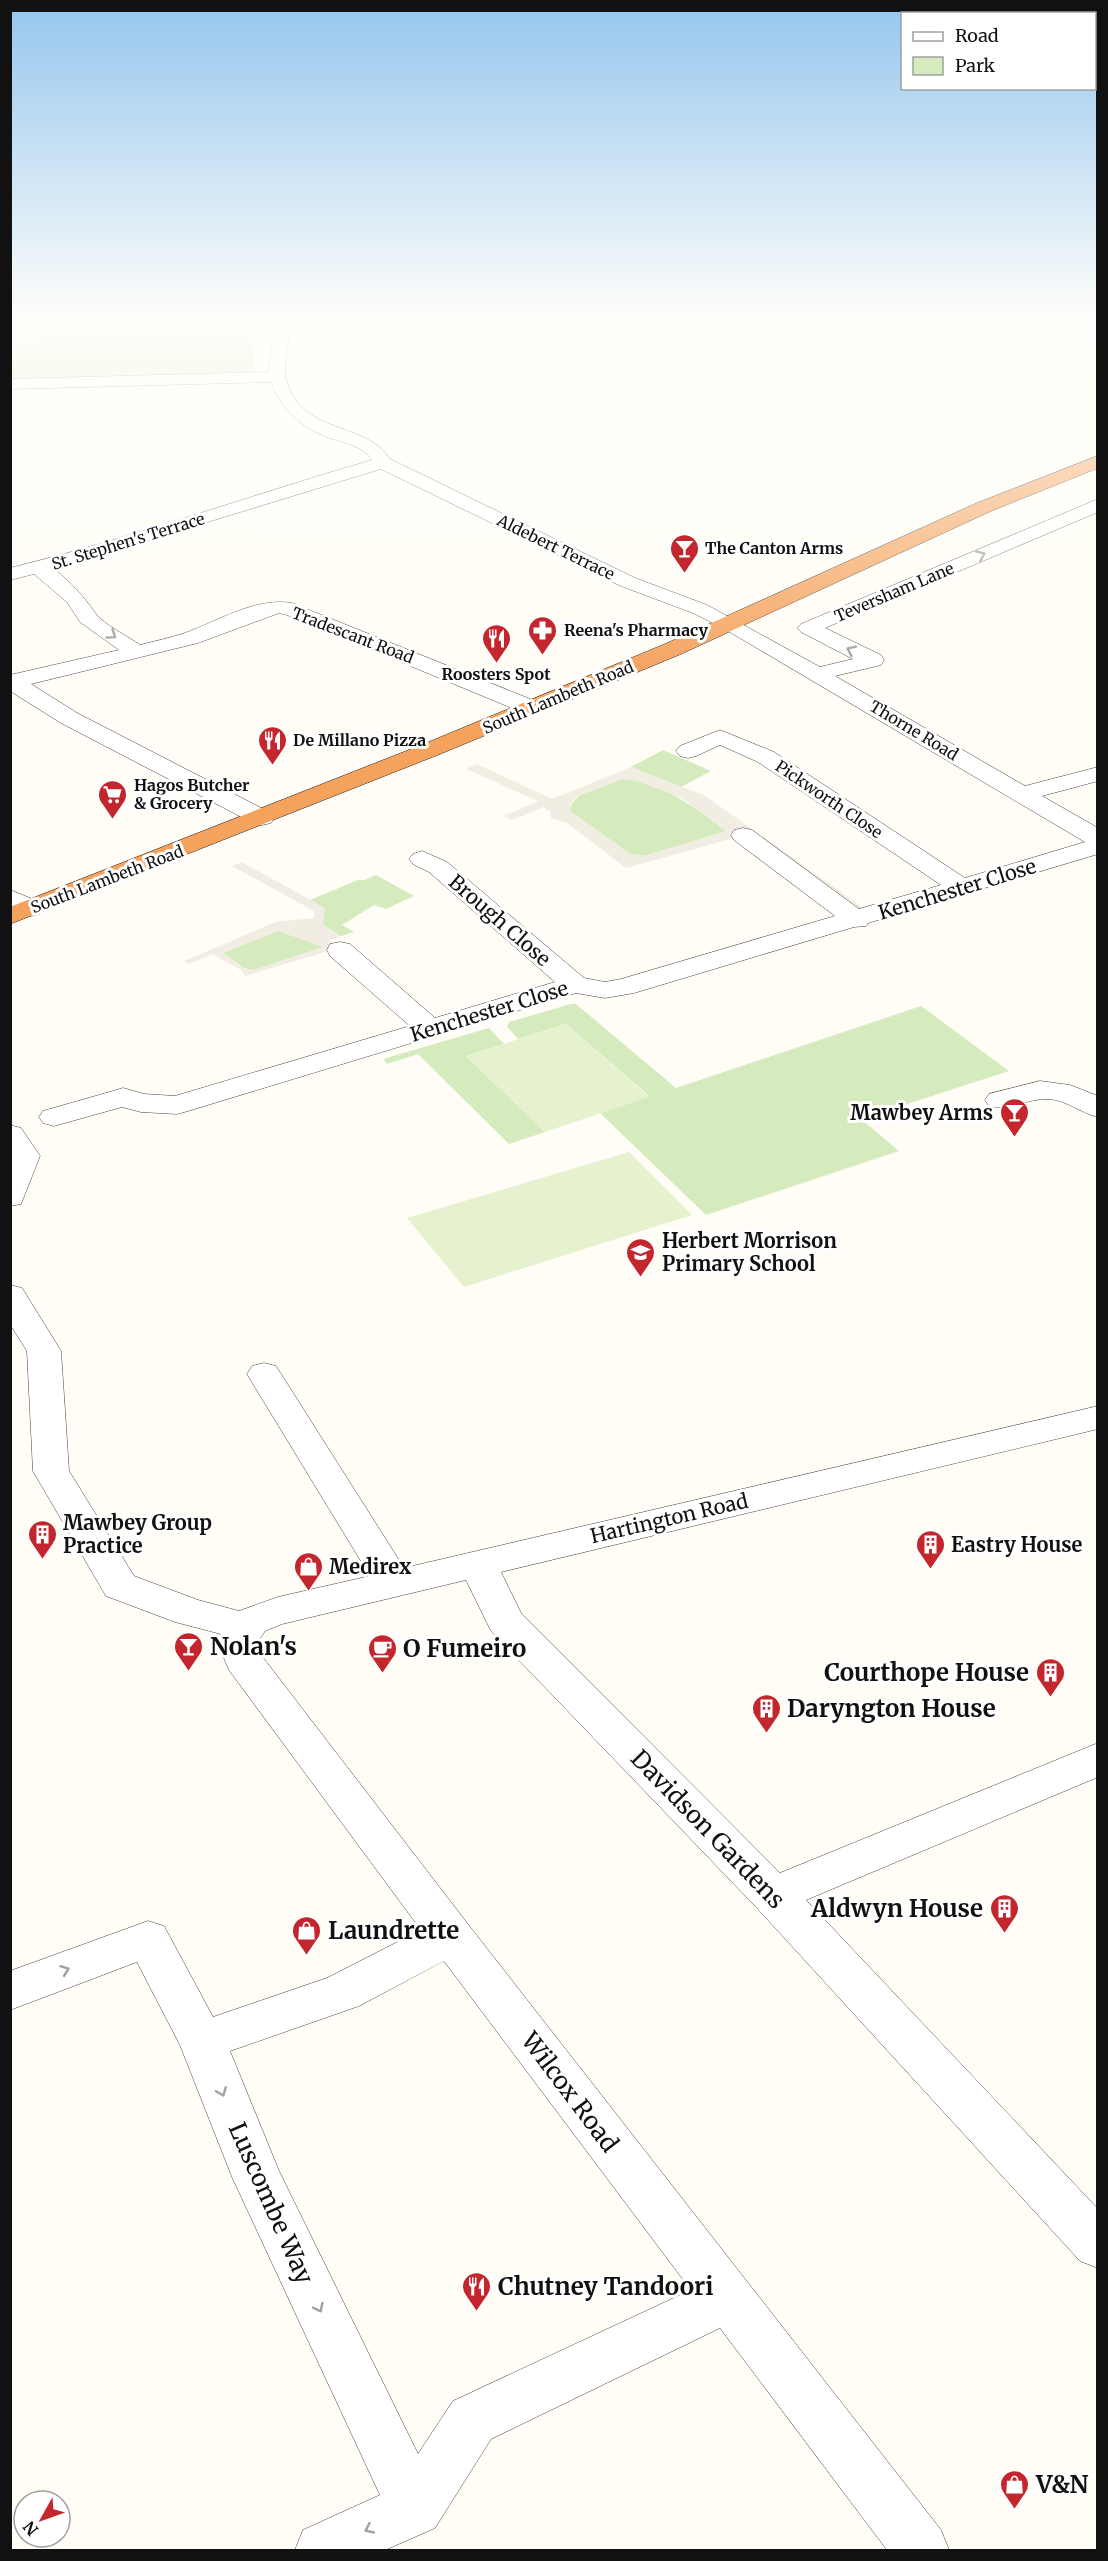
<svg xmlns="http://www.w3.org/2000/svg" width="1108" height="2561" viewBox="0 0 1108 2561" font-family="Merriweather,serif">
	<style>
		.green { fill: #d5ebbd }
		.pitch { fill: #e6f2cf }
		.plaza { fill: #f1ede2; fill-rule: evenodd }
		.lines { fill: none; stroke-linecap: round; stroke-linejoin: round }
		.street-casing { stroke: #444; stroke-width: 1 }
		.highway-casing { stroke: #222; stroke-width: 1 }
		.street { fill: #fff; fill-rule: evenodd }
		.highway { fill: #f5a25d; fill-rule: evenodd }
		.oneway { stroke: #a0a0a0 }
		.labels { text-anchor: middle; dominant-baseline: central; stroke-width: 6; stroke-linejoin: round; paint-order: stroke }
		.far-street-label { font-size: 16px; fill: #111; stroke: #fff }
		.far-poi-label { font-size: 16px; font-weight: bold; fill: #111; stroke: #fff; text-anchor: start }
		.street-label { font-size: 20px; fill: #111; stroke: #fff }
		.poi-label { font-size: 20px; font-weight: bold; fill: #111; stroke: #fff; text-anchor: start }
		.near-poi-label { font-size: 24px; font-weight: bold; fill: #111; stroke: #fff; text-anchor: start }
		.near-street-label { font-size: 24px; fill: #111; stroke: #fff }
	</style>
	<rect width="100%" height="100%" fill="#fffdf5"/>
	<g class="green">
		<path d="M254 332V372L11 379V338Z"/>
		<path d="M663 750 711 771 681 787 631 767Z"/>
		<path d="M623 779C657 779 699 810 725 830L724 832 644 856 630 854 570 811C570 792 608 784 623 779Z"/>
		<path d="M376 875 414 896 386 909 374 905 342 925 354 932 341 936 323 925 310 900 358 880H365Z"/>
		<path d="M278 931 322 945 324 947 254 970 244 968 223 953Z"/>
		<path d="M571 1004H576L676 1088 921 1006 1009 1071 861 1119 899 1151 706 1215 600 1113 649 1096 566 1024 518 1039 507 1027 509 1022Z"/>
		<path d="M489 1028 504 1044 466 1056 545 1132 509 1144 418 1054 387 1064 383 1059Z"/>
	</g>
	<g class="pitch">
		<path d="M694 323H786L823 335 769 348Z"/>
		<path d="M566 1024 649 1097 545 1132 466 1056Z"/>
		<path d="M629 1152 692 1215 464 1287 407 1218Z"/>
	</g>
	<g class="plaza">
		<path d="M477 764 552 799 631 767 704 795 864 908 839 915 734 838 626 868 567 823 551 818 550 811 543 807 512 820 504 816 538 801 466 769ZM623 779 637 781 682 798 725 830 724 832 644 856 630 854 570 811V805L576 797Z"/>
		<path d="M242 862 325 908 323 925 341 936 329 941 342 947 245 976 241 970 212 954 189 964 184 961 276 922 314 918V911L232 866ZM278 931 323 947 254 970 244 968 223 953Z"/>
	</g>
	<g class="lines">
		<defs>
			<g id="street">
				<path d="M115 323H275L289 332C288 346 283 366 286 379 301 436 365 420 390 459L635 578 707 605 820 667 853 659 801 632 797 628 801 624 1098 499V512L825 628 881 655 884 660 881 665 835 676 1025 786 1098 767V781L1042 796 1098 828V854L868 923 866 926 854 927 634 993 605 998 576 993 188 1111 177 1114 141 1112 122 1107 54 1126 43 1123 39 1117 43 1111 113 1091 123 1088 144 1094 175 1096 410 1026 330 956 327 950 330 944 340 942 350 944 435 1018 555 982 429 872 413 864 409 859 413 854 422 851 447 862 584 978 605 982 621 979 835 916 734 840 731 835 734 830 743 828 752 830 859 909 941 885 758 762 720 745 696 756 688 758 680 756 676 751 680 746 720 730 774 752 965 878 1085 842 723 628 693 613 621 586 381 469 54 569C71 582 84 597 96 614 103 624 129 637 140 645 155 641 170 638 185 633 218 621 256 597 292 603L540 703 543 708 540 713 532 715 524 713 287 615 279 613 198 643 31 684 77 713 271 813 274 818 271 823 262 825 253 823 61 723 10 691V675L119 650 80 622 67 602 34 574 10 580V568C133 538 251 495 372 460 361 443 339 443 322 435 298 424 280 407 271 382L10 389V379L269 372 273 334 265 330 250 329 10 335V325Z"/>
				<path d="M10 890 40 902 44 908 40 914 31 916 10 908Z"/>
				<path d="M1040 1081 1070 1085 1098 1096V1117C1081 1113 1066 1100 1049 1099 1028 1098 1010 1111 989 1106L985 1100 989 1094Z"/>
				<path d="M10 1125 21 1128 40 1156 21 1204 10 1206Z"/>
				<path d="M10 1285 22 1288 61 1351 69 1471 134 1576 198 1600 239 1611 278 1597 370 1576 247 1374 252 1366 264 1363 276 1366 404 1568 1098 1406V1429L501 1572 521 1613 780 1873 1098 1743V1777L806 1900 1098 2209V2268L1080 2261 757 1908 491 1631 466 1580 282 1624 265 1631 259 1640 261 1655 467 1923 941 2530 949 2550H887L720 2328 491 2439 435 2528 385 2550H295L303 2530 380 2495 232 2177 180 2045 137 1962 10 2010V1971L148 1921 164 1926 213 2017 327 1978 421 1930 229 1670 220 1649 221 1634 175 1622 106 1596 33 1471 27 1351 10 1324ZM444 1961 691 2290 453 2401 418 2454 279 2171 230 2051 359 2006Z"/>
			</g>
			<path id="highway" d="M1098 456V468L991 511 681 654 440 754 10 924V907L424 744 665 644 977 503Z"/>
		</defs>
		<use href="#street" class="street-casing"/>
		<use href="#highway" class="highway-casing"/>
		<use href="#street" class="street"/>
		<use href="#highway" class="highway"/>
	</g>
	<defs><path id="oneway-chevron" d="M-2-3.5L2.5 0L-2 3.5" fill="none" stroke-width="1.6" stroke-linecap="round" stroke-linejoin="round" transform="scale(1.5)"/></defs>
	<g class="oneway">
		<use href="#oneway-chevron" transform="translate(981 555) rotate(-23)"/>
		<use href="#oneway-chevron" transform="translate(112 635) rotate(34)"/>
		<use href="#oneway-chevron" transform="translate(851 650) rotate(-154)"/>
		<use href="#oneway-chevron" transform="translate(65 1970) rotate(-21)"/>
		<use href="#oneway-chevron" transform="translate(222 2092) rotate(68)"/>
		<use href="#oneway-chevron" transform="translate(319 2308) rotate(64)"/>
		<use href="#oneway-chevron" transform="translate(369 2529) rotate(155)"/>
	</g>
	<linearGradient id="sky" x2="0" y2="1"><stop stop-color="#95c6ee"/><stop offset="0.47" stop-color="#fffefa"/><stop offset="1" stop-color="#fffefa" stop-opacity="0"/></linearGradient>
	<rect width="1108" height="681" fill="url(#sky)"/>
	<defs>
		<symbol id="bar-pin" viewBox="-11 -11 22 30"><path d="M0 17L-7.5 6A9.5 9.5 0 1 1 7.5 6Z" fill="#c4262e" stroke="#fff"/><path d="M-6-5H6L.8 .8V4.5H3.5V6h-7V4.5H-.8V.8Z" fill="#fff"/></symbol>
		<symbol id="pharmacy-pin" viewBox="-11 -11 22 30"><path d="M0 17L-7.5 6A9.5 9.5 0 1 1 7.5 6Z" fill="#c4262e" stroke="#fff"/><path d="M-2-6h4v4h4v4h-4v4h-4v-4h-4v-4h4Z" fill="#fff"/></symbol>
		<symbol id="restaurant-pin" viewBox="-11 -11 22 30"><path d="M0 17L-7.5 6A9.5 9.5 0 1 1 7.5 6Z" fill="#c4262e" stroke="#fff"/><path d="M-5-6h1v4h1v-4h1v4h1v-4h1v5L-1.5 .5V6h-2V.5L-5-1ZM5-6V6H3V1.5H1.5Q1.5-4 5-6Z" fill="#fff"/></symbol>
		<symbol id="supermarket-pin" viewBox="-11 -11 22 30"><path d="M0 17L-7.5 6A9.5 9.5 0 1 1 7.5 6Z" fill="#c4262e" stroke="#fff"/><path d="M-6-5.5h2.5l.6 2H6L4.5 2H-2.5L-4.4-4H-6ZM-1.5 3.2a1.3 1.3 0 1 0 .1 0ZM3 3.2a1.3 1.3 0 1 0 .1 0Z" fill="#fff"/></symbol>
		<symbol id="school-pin" viewBox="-11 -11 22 30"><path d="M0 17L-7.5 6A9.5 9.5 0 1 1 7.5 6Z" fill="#c4262e" stroke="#fff"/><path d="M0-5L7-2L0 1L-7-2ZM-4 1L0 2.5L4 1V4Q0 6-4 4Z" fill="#fff"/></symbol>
		<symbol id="building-pin" viewBox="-11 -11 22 30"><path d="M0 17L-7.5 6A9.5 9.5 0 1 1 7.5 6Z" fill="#c4262e" stroke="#fff"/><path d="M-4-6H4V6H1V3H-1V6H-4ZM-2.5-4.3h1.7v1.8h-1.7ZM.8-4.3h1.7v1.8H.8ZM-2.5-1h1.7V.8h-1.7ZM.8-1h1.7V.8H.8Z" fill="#fff"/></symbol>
		<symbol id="shop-pin" viewBox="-11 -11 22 30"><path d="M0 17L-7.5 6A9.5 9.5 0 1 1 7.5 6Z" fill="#c4262e" stroke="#fff"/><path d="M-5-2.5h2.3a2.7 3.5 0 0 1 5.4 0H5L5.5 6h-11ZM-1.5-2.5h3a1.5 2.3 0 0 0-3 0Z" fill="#fff"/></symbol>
		<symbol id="cafe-pin" viewBox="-11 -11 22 30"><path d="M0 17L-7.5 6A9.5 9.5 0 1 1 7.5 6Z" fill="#c4262e" stroke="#fff"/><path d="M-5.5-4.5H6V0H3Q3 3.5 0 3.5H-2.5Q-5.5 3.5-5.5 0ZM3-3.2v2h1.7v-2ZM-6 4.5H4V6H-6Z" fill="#fff"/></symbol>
	</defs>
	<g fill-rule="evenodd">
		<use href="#bar-pin" x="668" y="532" width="33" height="45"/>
		<use href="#pharmacy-pin" x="526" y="614" width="33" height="45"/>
		<use href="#restaurant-pin" x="480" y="622" width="33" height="45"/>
		<use href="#restaurant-pin" x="256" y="724" width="33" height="45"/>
		<use href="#supermarket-pin" x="96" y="778" width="33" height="45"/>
		<use href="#bar-pin" x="998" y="1096" width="33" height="45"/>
		<use href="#school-pin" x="624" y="1236" width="33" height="45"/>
		<use href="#building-pin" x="26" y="1518" width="33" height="45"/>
		<use href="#building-pin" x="914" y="1528" width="33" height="45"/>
		<use href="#shop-pin" x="292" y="1550" width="33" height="45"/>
		<use href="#bar-pin" x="172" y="1630" width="33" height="45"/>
		<use href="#cafe-pin" x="366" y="1632" width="33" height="45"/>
		<use href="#building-pin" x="1034" y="1656" width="33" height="45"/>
		<use href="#building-pin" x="750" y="1692" width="33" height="45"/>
		<use href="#building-pin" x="988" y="1892" width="33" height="45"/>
		<use href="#shop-pin" x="290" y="1914" width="33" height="45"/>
		<use href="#restaurant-pin" x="460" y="2270" width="33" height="45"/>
		<use href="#shop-pin" x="998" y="2468" width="33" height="45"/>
	</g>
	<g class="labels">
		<g class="far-street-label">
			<text transform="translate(128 541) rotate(-17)">St. Stephen's Terrace</text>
			<text transform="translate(556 547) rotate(26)">Aldebert Terrace</text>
			<text transform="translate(894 592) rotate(-23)">Teversham Lane</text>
			<text transform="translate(353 635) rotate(21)">Tradescant Road</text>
			<text transform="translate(558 697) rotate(-23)">South Lambeth Road</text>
			<text transform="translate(914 730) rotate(31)">Thorne Road</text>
			<text transform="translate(829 799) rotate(34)">Pickworth Close</text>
			<text transform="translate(107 879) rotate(-21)">South Lambeth Road</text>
		</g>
		<g class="far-poi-label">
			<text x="705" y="548">The Canton Arms</text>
			<text x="564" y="630">Reena's Pharmacy</text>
			<text x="496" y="674" text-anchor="middle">Roosters Spot</text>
			<text x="293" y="740">De Millano Pizza</text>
			<text x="134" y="785">Hagos Butcher<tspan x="134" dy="18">&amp; Grocery</tspan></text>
		</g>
		<g class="street-label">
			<text transform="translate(957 889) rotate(-17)">Kenchester Close</text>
			<text transform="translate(500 920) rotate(41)">Brough Close</text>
			<text transform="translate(489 1011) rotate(-17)">Kenchester Close</text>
			<text transform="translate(669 1518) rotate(-13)">Hartington Road</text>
		</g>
		<g class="poi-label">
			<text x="993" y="1112" text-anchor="end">Mawbey Arms</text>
			<text x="662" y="1240">Herbert Morrison<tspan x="662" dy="23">Primary School</tspan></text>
			<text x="63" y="1522">Mawbey Group<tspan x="63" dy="23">Practice</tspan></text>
			<text x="951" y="1544">Eastry House</text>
			<text x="329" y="1566">Medirex</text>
		</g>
		<g class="near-poi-label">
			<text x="210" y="1646">Nolan's</text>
			<text x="403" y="1648">O Fumeiro</text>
			<text x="1029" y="1672" text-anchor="end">Courthope House</text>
			<text x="787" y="1708">Daryngton House</text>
			<text x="983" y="1908" text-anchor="end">Aldwyn House</text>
			<text x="328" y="1930">Laundrette</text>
			<text x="498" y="2286">Chutney Tandoori</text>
			<text x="1036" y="2484">V&amp;N</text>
		</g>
		<g class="near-street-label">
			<text transform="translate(708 1829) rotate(46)">Davidson Gardens</text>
			<text transform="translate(570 2092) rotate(53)">Wilcox Road</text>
			<text transform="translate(271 2203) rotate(66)">Luscombe Way</text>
		</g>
	</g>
	<rect width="1108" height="2561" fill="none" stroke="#111111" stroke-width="24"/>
	<rect x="901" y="12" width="195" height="78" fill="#ffffff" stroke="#a0a0a0" stroke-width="1.5"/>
	<rect x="913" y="32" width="30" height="9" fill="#ffffff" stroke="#a0a0a0" stroke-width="1.5"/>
	<text x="955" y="42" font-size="18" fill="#111111">Road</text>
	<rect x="913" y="57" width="30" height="18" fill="#d5ebbd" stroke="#a0a0a0" stroke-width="1.5"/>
	<text x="955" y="72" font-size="18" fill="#111111">Park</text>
	<g transform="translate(42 2519) rotate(230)"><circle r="28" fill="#ffffff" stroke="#a0a0a0" stroke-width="1.5"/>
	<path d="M0-4.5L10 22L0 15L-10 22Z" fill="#c4262e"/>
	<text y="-9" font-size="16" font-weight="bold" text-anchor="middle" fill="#111111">N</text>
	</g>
</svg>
